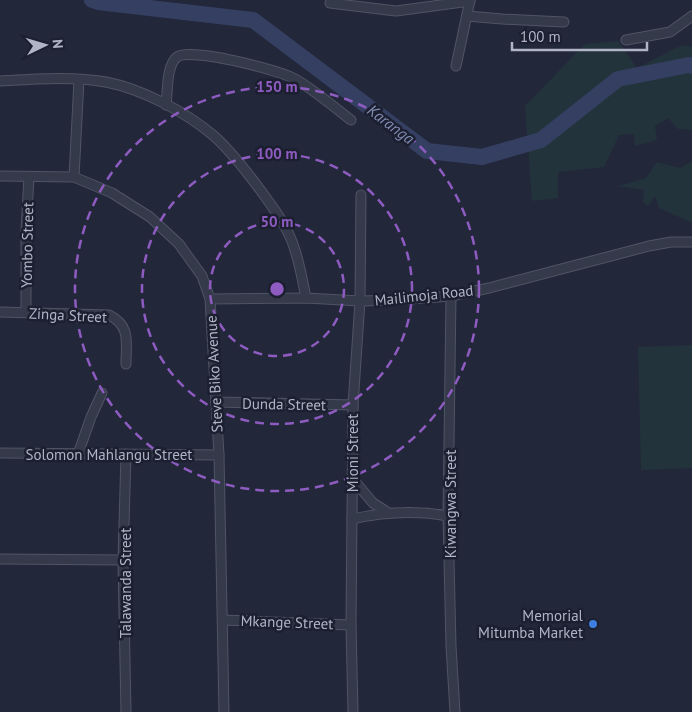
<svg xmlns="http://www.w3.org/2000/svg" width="692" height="712" viewBox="0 0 692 712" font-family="'PT Sans',sans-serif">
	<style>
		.green { fill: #23333b }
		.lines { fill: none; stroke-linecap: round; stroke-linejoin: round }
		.river { stroke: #353f61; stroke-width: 16 }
		.street-casing { stroke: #505465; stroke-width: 11 }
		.street { stroke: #353a4a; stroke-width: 9 }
		.ring { fill: none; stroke: #8e5cc1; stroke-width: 2.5; stroke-dasharray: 9 6 }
		.shop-dot { fill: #3f7fe0; stroke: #1b1f2f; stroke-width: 2 }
		.labels { text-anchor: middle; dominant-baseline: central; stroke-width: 5; stroke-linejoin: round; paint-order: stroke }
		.street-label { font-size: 15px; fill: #b0b4c6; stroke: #1b1f2f }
		.poi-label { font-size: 15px; fill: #b0b4c6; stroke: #1b1f2f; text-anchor: end }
		.water-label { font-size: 16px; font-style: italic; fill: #808bb2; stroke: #1b1f2f }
		.centre { fill: #8e5cc1; stroke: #1b1f2f; stroke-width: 2.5 }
		.ring-label { font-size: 15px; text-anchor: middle; font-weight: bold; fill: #8e5cc1; stroke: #1b1f2f; stroke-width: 5; stroke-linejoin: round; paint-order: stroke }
	</style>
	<rect width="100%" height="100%" fill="#22273a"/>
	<g class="green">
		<path d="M618 41 637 68 682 45 692 47V130L678 129 668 118 655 126 657 140 635 146 634 134 619 135 604 167 558 172V198L532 201 525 106 585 44Z"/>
		<path d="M692 161V223L659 208 655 196 648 206 643 202 644 190 618 186 646 178 657 162 680 168Z"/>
		<path d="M692 345V468L641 470 638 347Z"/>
	</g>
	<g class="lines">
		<path class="river" d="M92 0 98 2 253 20 427 151 482 157 541 140 618 79 689 65 692 66"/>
		<defs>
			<g id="street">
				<path d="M330 3 396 11 470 1"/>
				<path d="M467 16 502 19 564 22"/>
				<path d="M626 40 670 32 692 16"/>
				<path d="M456 66 470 0"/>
				<path d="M0 81C35 79 72 76 106 82 142 89 186 112 214 136 232 152 247 172 261 191 272 206 284 222 291 239 299 258 302 278 306 298"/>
				<path d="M166 105C168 91 166 66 177 57 190 47 279 70 295 79 313 89 334 107 351 120"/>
				<path d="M0 176 74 177 112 193 150 217 179 244 202 276 210 299 219 455 224 712"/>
				<path d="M74 177 79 80"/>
				<path d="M451 296 448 516 451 646 455 712"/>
				<path d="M210 299 306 298 360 301 397 300 451 296 489 288 649 246 671 242H692"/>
				<path d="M0 312 109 315C131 326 126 342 126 364"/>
				<path d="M26 312V230L29 177"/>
				<path d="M216 402 353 405"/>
				<path d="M0 453 219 455"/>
				<path d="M78 454 91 417 102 393"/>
				<path d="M126 454 123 560 126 712"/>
				<path d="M352 478 373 503 387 512"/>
				<path d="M352 519C384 512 416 510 448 516"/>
				<path d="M0 559 123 560"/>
				<path d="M223 620 351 625"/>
				<path d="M353 712 351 625 353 405 360 301 361 195"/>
			</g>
		</defs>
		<use href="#street" class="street-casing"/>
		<use href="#street" class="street"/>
	</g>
	<g class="ring">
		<circle cx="277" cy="289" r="67"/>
		<circle cx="277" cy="289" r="135"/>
		<circle cx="277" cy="289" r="202"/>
	</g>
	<circle class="shop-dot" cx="593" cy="624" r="5"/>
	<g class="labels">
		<g class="street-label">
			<text transform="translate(27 245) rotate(-89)">Yombo Street</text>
			<text transform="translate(424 295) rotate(-6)">Mailimoja Road</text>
			<text transform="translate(68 315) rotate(3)">Zinga Street</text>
			<text transform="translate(214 374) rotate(-93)">Steve Biko Avenue</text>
			<text transform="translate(284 404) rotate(1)">Dunda Street</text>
			<text transform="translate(352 453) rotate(-90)">Mioni Street</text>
			<text x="109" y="454">Solomon Mahlangu Street</text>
			<text transform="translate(450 504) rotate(-90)">Kiwangwa Street</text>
			<text transform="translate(125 583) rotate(-90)">Talawanda Street</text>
			<text transform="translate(287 622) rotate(2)">Mkange Street</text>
		</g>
		<g class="poi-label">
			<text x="583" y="615">Memorial<tspan x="583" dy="17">Mitumba Market</tspan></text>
		</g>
		<g class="water-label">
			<text transform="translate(391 124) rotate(37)">Karanga</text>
		</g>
	</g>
	<circle cx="277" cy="289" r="8" class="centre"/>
	<g class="ring-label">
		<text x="277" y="92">150 m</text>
		<text x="277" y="159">100 m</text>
		<text x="277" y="227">50 m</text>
	</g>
	<g transform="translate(45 45) rotate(85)" stroke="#1b1f2f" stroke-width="4" paint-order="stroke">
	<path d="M0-4L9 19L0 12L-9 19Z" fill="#b0b4c6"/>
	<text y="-8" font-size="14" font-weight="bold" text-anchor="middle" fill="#b0b4c6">N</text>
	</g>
	<path d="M512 42v8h135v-8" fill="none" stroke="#b0b4c6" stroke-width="2.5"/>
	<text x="520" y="42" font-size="15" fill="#b0b4c6" stroke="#1b1f2f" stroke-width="4" paint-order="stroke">100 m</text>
</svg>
